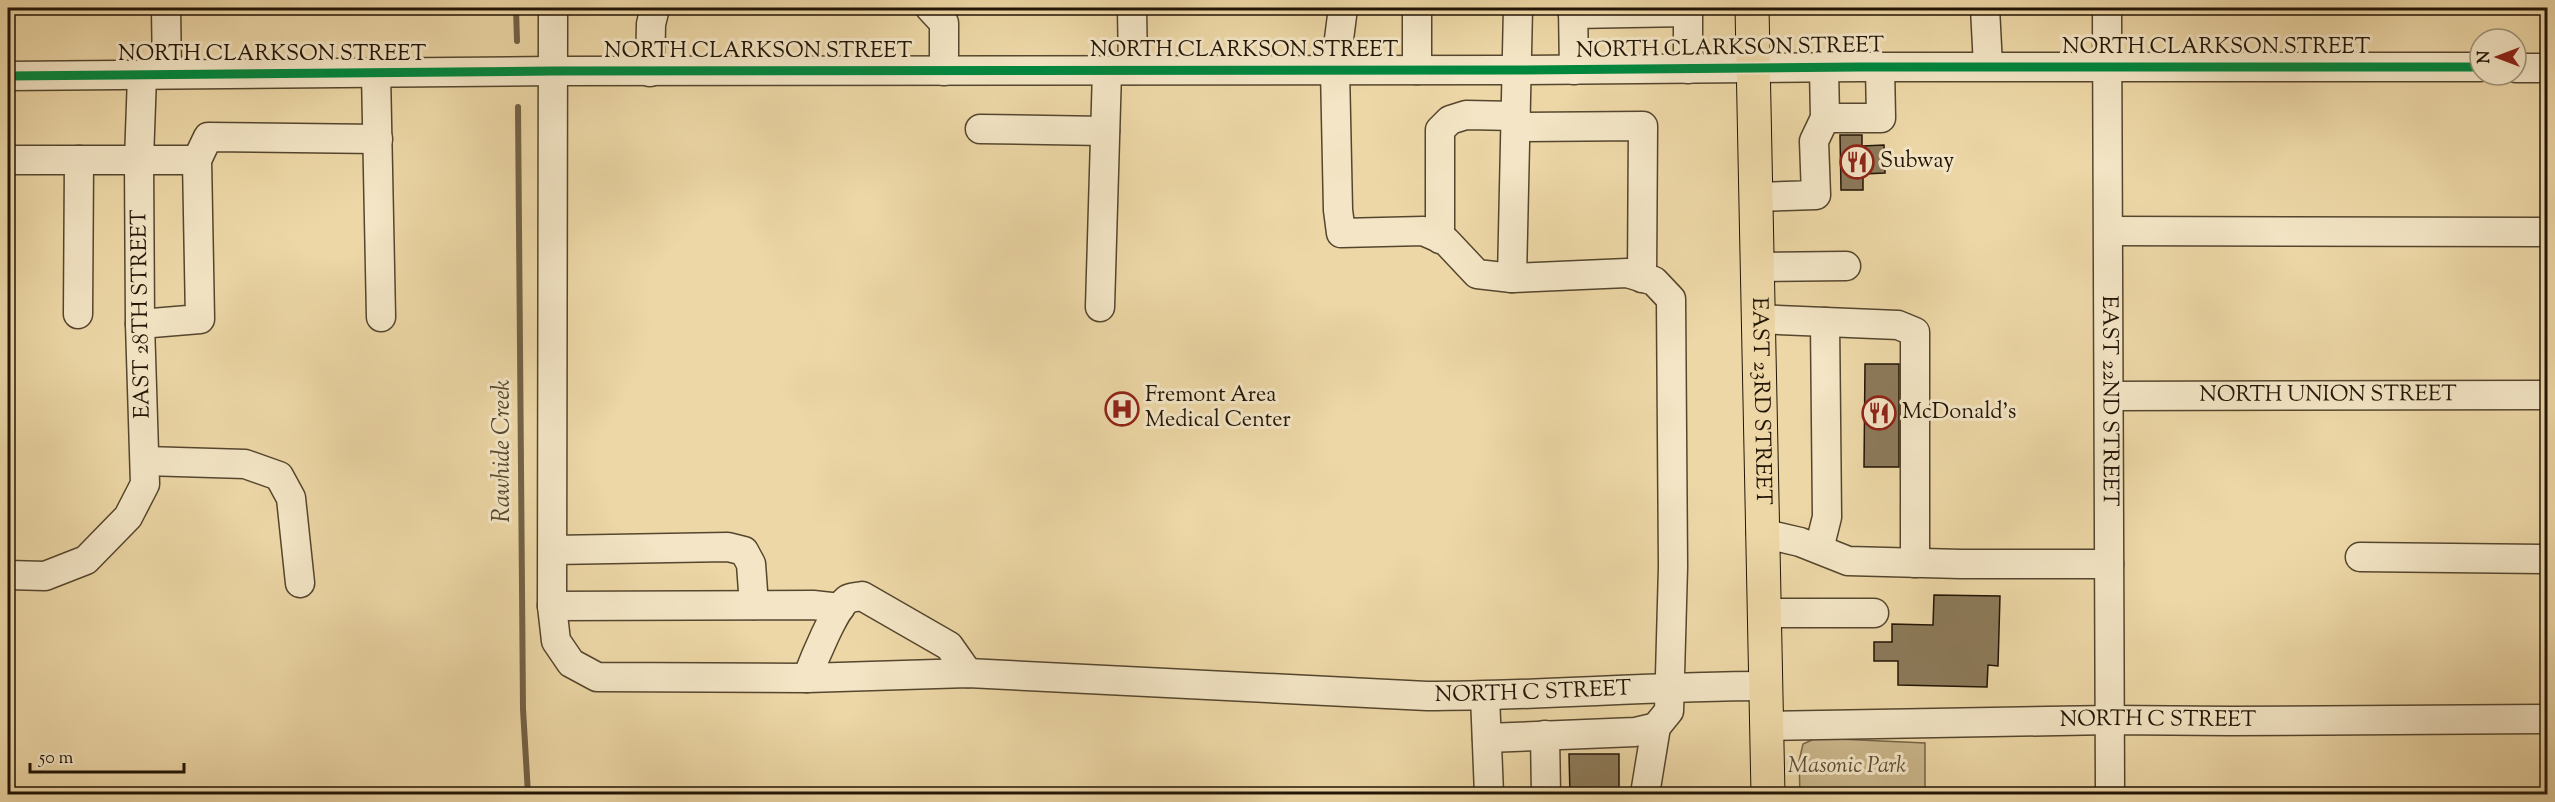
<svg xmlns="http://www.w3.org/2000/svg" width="2555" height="802" viewBox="0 0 2555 802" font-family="'Sorts Mill Goudy',serif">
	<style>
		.green { fill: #cab68b; stroke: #766648; stroke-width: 1.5 }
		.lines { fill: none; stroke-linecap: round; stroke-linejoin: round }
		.stream { stroke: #726246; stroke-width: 6 }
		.building { fill: #8c7a59; stroke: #221506; stroke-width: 1.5 }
		.minor-casing { stroke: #55462e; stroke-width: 31 }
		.major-casing { stroke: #221506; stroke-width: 35 }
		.minor { stroke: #f3e5c5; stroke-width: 28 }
		.major { stroke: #edd7a6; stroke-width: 33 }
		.cycleway-casing { stroke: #f3e5c5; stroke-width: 13 }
		.cycleway { stroke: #00873e; stroke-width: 9 }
		.labels { text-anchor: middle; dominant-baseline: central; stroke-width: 6; stroke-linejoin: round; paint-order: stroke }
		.street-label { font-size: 22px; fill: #221506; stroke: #f3e5c5 }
		.poi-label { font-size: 22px; fill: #221506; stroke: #f3e5c5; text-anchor: start }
		.park-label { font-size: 22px; font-style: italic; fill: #5d4d35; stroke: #f3e5c5 }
		.water-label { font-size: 24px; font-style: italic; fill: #584830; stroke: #f3e5c5 }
	</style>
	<rect width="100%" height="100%" fill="#edd7a6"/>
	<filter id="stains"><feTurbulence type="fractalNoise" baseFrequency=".00333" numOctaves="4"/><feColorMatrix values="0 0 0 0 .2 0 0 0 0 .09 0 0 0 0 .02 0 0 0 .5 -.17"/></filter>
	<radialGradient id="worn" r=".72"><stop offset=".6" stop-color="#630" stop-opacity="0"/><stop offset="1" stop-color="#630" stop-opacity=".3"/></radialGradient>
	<path class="green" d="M1816 738 1925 743V794H1800L1799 761 1803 744Z"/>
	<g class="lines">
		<g class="stream">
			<path d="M516 8 517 41"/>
			<path d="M518 107 523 709 528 794"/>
		</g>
	</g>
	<g class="building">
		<path d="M1840 135H1862V146L1884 145 1885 173 1863 174V190H1841Z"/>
		<path d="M1865 364H1899V467H1864Z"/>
		<path d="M1934 595 2000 596 1998 666 1988 665 1987 687 1898 685V661H1874V642H1892V624L1933 625Z"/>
		<path d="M1569 754H1619V795H1570Z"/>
	</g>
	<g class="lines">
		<defs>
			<g id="minor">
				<path d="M166 8 167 74"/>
				<path id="s1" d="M553 8 552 606 556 641 571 663 597 677 807 678 968 673 1427 696C1540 696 1652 686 1765 686"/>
				<path d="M930 8 944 23V71"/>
				<path d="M1132 8 1133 70"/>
				<path d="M1343 8 1335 70 1338 210 1341 233 1423 231 1446 241 1477 274 1512 278 1627 273 1654 281 1671 299 1673 567 1669 711 1656 727 1635 732 1487 738"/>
				<path d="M1573 8 1574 70"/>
				<path d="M1985 8 1988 66"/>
				<path id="s2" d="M2107 8 2110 794"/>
				<path d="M1573 14 1688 12"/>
				<path d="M2516 68H2548"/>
				<path d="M1688 69V8"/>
				<path d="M1417 70V8"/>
				<path d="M650 72 651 24 655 8"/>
				<path d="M376 73 381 317"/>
				<path d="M8 76 553 71 1518 70 1860 67H2480"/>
				<path d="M1825 118H1881L1880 67"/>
				<path d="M1516 127 1643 126 1642 278"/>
				<path d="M980 129 1105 131"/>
				<path d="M8 160H197"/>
				<path d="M1755 197 1816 195 1814 141 1825 118 1824 68"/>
				<path d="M2109 231 2548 232"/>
				<path d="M1440 239V130L1450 120 1466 115 1516 116"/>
				<path d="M1757 267 1846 266"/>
				<path d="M1512 278 1518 8"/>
				<path d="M1100 307 1107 71"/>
				<path d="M78 314 79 160"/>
				<path d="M1757 319 1898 325 1915 332V563"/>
				<path d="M140 324 200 319 197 160 208 137 378 139"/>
				<path id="s3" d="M2109 396 2548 395"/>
				<path d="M145 461 245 464 279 476 291 498 300 583"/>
				<path d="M1761 533 1800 542 1848 561 1961 564H2109"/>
				<path d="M1819 549 1827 517 1825 322"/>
				<path d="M553 550 728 547 744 551 751 564 754 605"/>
				<path d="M2360 557 2548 559"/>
				<path d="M8 575 45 576 86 560 128 517 145 484 140 324 139 160 142 76"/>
				<path d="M552 606 813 605 840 608"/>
				<path d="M1763 613H1874"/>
				<path d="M807 678C813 662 835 607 848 599 851 597 858 597 862 596L949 646 968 673"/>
				<path d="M1485 696 1489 794"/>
				<path id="s4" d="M1766 726 2111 720 2230 721 2548 719"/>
				<path d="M1545 735 1546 794"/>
				<path d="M1645 794 1656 727"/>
			</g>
			<g id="major">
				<path id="s5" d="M1752 8 1768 794"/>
			</g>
		</defs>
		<use href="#minor" class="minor-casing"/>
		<use href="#major" class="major-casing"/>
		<use href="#minor" class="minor"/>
		<use href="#major" class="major"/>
		<defs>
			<path id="cycleway" d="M8 76 553 71 1518 70 1860 67H2480"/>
		</defs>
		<use href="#cycleway" class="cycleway-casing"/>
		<use href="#cycleway" class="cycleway"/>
	</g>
	<defs>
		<symbol id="restaurant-ring" viewBox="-11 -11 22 22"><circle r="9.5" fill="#f3e5c5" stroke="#8f2418" stroke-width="1.5"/><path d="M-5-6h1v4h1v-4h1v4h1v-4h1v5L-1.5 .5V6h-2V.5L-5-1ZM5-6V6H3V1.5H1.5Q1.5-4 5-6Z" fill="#8f2418"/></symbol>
		<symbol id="hospital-ring" viewBox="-11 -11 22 22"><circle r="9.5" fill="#f3e5c5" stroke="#8f2418" stroke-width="1.5"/><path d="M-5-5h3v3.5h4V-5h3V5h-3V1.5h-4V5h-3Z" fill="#8f2418"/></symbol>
	</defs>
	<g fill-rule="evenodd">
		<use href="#restaurant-ring" x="1838" y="143" width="38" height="38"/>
		<use href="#hospital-ring" x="1103" y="390" width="38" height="38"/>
		<use href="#restaurant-ring" x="1860" y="394" width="38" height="38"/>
	</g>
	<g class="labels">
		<g class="street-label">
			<text x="2216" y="48">NORTH CLARKSON STREET</text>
			<text transform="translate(1730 49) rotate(-1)">NORTH CLARKSON STREET</text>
			<text x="1244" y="51">NORTH CLARKSON STREET</text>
			<text x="758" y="52">NORTH CLARKSON STREET</text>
			<text x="272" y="55">NORTH CLARKSON STREET</text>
			<text transform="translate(142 314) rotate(-91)">EAST 28TH STREET</text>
			<text stroke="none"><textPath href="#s3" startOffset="219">NORTH UNION STREET</textPath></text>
			<text stroke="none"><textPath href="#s5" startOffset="393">EAST 23RD STREET</textPath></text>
			<text stroke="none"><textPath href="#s2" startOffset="393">EAST 22ND STREET</textPath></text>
			<text stroke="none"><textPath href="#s1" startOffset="1626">NORTH C STREET</textPath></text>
			<text stroke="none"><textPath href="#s4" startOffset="392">NORTH C STREET</textPath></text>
		</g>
		<g class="poi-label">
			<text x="1880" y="162">Subway</text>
			<text x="1145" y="396">Fremont Area<tspan x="1145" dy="25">Medical Center</tspan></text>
			<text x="1902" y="413">McDonald's</text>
		</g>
		<g class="park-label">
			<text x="1847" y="767">Masonic Park</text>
		</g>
		<g class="water-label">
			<text transform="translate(503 451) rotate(-90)">Rawhide Creek</text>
		</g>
	</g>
	<rect width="2555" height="802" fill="none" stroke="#edd7a6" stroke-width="30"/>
	<rect x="9" y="9" width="2537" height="784" fill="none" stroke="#221506" stroke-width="3"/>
	<rect x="15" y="15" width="2525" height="772" fill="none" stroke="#221506" stroke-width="1.5"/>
	<g transform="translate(2498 57) rotate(270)"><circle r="28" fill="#f3e5c5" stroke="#9f9279" stroke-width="1.5"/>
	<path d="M0-4.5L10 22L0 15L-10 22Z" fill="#8f2418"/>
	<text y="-9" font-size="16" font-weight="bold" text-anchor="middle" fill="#221506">N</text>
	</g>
	<path d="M30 763v9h154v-9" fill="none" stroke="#221506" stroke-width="3"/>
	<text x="39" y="763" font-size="18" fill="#221506" stroke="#f3e5c5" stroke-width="4.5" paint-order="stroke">50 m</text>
	<rect width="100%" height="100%" filter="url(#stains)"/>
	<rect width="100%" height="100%" fill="url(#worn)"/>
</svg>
